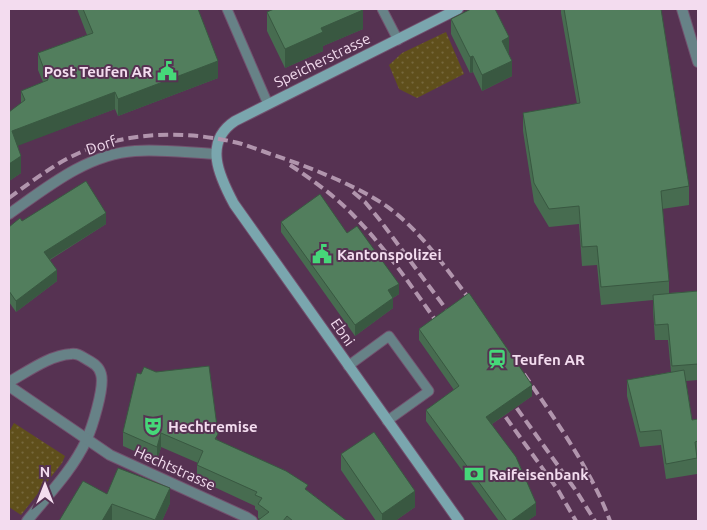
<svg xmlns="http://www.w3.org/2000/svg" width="707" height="530" viewBox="0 0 707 530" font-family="Ubuntu,sans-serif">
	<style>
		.park { fill: url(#park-dots) }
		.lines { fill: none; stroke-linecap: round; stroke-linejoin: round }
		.service-casing { stroke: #72516e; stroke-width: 11 }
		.minor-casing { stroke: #72516e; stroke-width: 12 }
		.tertiary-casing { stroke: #72516e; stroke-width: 12 }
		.secondary-casing { stroke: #72516e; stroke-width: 12 }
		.service { stroke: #678287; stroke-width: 9 }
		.minor { stroke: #678287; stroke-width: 10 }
		.tertiary { stroke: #678287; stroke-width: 10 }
		.secondary { stroke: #7aa6ae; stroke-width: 10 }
		.rail { stroke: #b195ad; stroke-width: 4; stroke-dasharray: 10 5; stroke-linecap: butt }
		.wall { fill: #476c50 }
		.shaded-wall { fill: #395841 }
		.building { fill: #527e5d; stroke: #395841 }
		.labels { text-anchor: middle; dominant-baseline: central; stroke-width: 4; stroke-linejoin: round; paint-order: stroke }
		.street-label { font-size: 15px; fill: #f3dcef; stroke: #563252 }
		.poi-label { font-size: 15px; font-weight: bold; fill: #f3dcef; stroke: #563252; text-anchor: start }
	</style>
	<defs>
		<pattern id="park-dots" width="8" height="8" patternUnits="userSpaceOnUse" patternTransform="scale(1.25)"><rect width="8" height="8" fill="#5f4f1b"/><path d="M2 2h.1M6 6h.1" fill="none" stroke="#76683c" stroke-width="1.8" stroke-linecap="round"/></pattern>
	</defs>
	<rect width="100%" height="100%" fill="#563252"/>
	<g class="park">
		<path d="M446 32 464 74 417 98 399 89 389 65 402 53Z"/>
		<path d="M14 423 65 456 62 463 21 515 9 507V432Z"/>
	</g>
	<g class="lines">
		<defs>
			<g id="service">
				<path d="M227 9 268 104"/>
				<path d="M382 9 398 40"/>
				<path d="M348 366 389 336 429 391 387 421"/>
			</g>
			<g id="minor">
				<path d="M682 9 698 62"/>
				<path d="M9 382C27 372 50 355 71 354 77 353 81 356 86 359 93 363 99 366 101 374 105 387 92 428 86 441 72 471 47 496 27 521"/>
				<path d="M9 386 110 455 246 517 252 521"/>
			</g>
			<path id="tertiary" d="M9 214C46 188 87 154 135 151 162 149 189 153 216 154"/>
			<path id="secondary" d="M458 9 235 121C203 142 219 176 234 204L459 521"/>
		</defs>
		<use href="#service" class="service-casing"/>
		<use href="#minor" class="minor-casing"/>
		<use href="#tertiary" class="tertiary-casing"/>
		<use href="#secondary" class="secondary-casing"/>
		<use href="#service" class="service"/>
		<use href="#minor" class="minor"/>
		<use href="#tertiary" class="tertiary"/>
		<use href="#secondary" class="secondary"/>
		<g class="rail">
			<path d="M290 165C313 180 336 197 355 217 388 251 414 290 441 328"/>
			<path d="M353 192 365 202 379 219 455 321"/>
			<path d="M9 198C31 182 54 164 79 153 129 131 189 130 242 144 257 149 273 155 288 160 319 171 368 191 393 211 425 236 449 273 474 305"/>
			<path d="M524 374C554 418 592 471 610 521"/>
			<path d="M508 396 577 492 595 521"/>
			<path d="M497 405 558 490 576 521"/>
		</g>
	</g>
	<g class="wall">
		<path d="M77 9H198L218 78 118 116 115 109 18 145 21 173 9 181 21 103V91L43 82 38 70V53L87 35Z"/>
		<path d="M561 9H564L689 186V205L662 209 669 281V293L698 291V380L686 381 692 420 698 419V457H697V474L666 479 661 445 640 447 627 396V380L671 372 668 340H655L653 310V300L601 305 597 265 582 266 579 224 549 227 534 202 523 131V113L577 104 561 13Z"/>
		<path d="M267 12 363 29 323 46V51L285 68 267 31Z"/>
		<path d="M451 19 509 53H508L512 76 482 91 473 72 470 73 451 34Z"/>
		<path d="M22 221 106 224 50 260 57 281 16 312 9 302V227Z"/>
		<path d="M281 222 347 233 399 294 393 298V308L355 336 281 232Z"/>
		<path d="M419 329 532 396 492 424 536 515 527 521H499L426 421V410L454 390 419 340Z"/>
		<path d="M141 374 218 440 308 491 347 521H257L260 519 258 518V511L255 509V506L197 479V465L198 463 161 447 157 461 123 446V432Z"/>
		<path d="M341 454 415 507 395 521H376L341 470Z"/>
		<path d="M107 494 170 503 162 521H116L112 520 111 521H59Z"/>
	</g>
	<g class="shaded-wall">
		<path d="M363 10V29L323 46V51L285 68V49L321 28Z"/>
		<path d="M509 37V53L502 56V41Z"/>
		<path d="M473 56V72L470 73V57Z"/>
		<path d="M218 61V78L118 116V99Z"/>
		<path d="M512 61V76L482 91V75Z"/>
		<path d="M115 92V109L12 148V131Z"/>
		<path d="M21 156V173L9 181V164Z"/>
		<path d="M106 213V224L44 263V252Z"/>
		<path d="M57 270V281L16 312V301Z"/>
		<path d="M399 284V294L388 301V290Z"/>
		<path d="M393 298V308L355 336V325Z"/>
		<path d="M532 385V396L486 428V417Z"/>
		<path d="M161 433V447L157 461V447Z"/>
		<path d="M170 488V503L162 521H155Z"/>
		<path d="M415 491V507L395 521H382V514Z"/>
		<path d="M536 503V515L527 521H511Z"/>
		<path d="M112 504V520L111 521H102Z"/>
	</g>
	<g class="building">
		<path d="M83 9H198L218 61 118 99 115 92 12 131 21 156 9 164V112L25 100 21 91 48 80 38 53 93 33Z"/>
		<path d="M274 9H362L363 10 321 28 323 32 285 49 267 12Z"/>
		<path d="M471 9H495L509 37 502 41 512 61 482 75 473 56 470 57 451 19Z"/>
		<path d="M564 9H661L689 186 661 191 669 281 601 287 597 246 582 247 579 206 549 209 534 183 523 113 580 103Z"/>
		<path d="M86 181 106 213 44 252 57 270 16 301 9 291V227L20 218 22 221Z"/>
		<path d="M320 194 347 233 357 226 399 284 388 290 393 298 355 325 281 222Z"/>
		<path d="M698 291V364L672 366 668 324 655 325 653 295Z"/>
		<path d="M469 293 532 385 486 417 516 457 536 503 511 521H507L426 410 459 386 419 329Z"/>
		<path d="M209 366 218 434 215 439 286 471 308 485 305 489 347 521H293L287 516 283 521H257L269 512 258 504 262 498 255 495 257 492 197 465 203 451 161 433 157 447 123 432 137 373 141 374 144 367 156 372Z"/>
		<path d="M684 370 692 420 698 419V441L695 442 697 458 666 464 661 430 640 432 627 380Z"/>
		<path d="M374 432 415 491 382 514 341 454Z"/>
		<path d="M118 468 170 488 155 520 112 504 102 521H59L83 481 107 494Z"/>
	</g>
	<defs>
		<symbol id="civic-bare" viewBox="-9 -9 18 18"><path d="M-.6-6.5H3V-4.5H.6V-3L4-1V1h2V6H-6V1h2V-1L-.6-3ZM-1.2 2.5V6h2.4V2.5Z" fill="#46d779" stroke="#563252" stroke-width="2.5" paint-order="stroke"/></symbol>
		<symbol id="station-bare" viewBox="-9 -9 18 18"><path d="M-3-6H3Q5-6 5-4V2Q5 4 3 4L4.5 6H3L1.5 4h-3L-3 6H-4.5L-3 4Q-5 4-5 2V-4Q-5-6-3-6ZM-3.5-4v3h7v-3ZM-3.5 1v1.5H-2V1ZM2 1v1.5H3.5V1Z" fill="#46d779" stroke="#563252" stroke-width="2.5" paint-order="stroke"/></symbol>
		<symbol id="theatre-bare" viewBox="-9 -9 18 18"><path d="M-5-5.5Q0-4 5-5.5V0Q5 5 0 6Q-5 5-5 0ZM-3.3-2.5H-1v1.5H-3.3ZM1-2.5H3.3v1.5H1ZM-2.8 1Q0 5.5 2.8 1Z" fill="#46d779" stroke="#563252" stroke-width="2.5" paint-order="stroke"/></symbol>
		<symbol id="bank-bare" viewBox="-9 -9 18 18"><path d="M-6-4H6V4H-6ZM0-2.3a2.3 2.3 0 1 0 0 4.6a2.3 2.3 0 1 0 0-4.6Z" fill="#46d779" stroke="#563252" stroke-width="2.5" paint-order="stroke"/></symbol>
	</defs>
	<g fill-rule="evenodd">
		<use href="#civic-bare" x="153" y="57" width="28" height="28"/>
		<use href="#civic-bare" x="308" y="240" width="28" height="28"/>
		<use href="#station-bare" x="483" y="345" width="28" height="28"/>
		<use href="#theatre-bare" x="139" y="412" width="28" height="28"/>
		<use href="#bank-bare" x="460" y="460" width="28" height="28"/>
	</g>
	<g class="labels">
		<g class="street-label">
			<text transform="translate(322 60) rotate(-26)">Speicherstrasse</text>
			<text transform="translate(101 145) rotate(-18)">Dorf</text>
			<text transform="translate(343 332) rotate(55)">Ebni</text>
			<text transform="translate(175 468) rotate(24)">Hechtstrasse</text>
		</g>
		<g class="poi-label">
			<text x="152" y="71" text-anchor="end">Post Teufen AR</text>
			<text x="337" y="254">Kantonspolizei</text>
			<text x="512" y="359">Teufen AR</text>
			<text x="168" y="426">Hechtremise</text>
			<text x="489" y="474">Raifeisenbank</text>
		</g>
	</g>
	<rect width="707" height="530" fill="none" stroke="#f3dcef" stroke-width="20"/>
	<g transform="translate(45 485)" stroke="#563252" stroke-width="4" paint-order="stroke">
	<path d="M0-4L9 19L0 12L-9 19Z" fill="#f3dcef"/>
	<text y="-8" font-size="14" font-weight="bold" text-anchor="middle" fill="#f3dcef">N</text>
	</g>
</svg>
